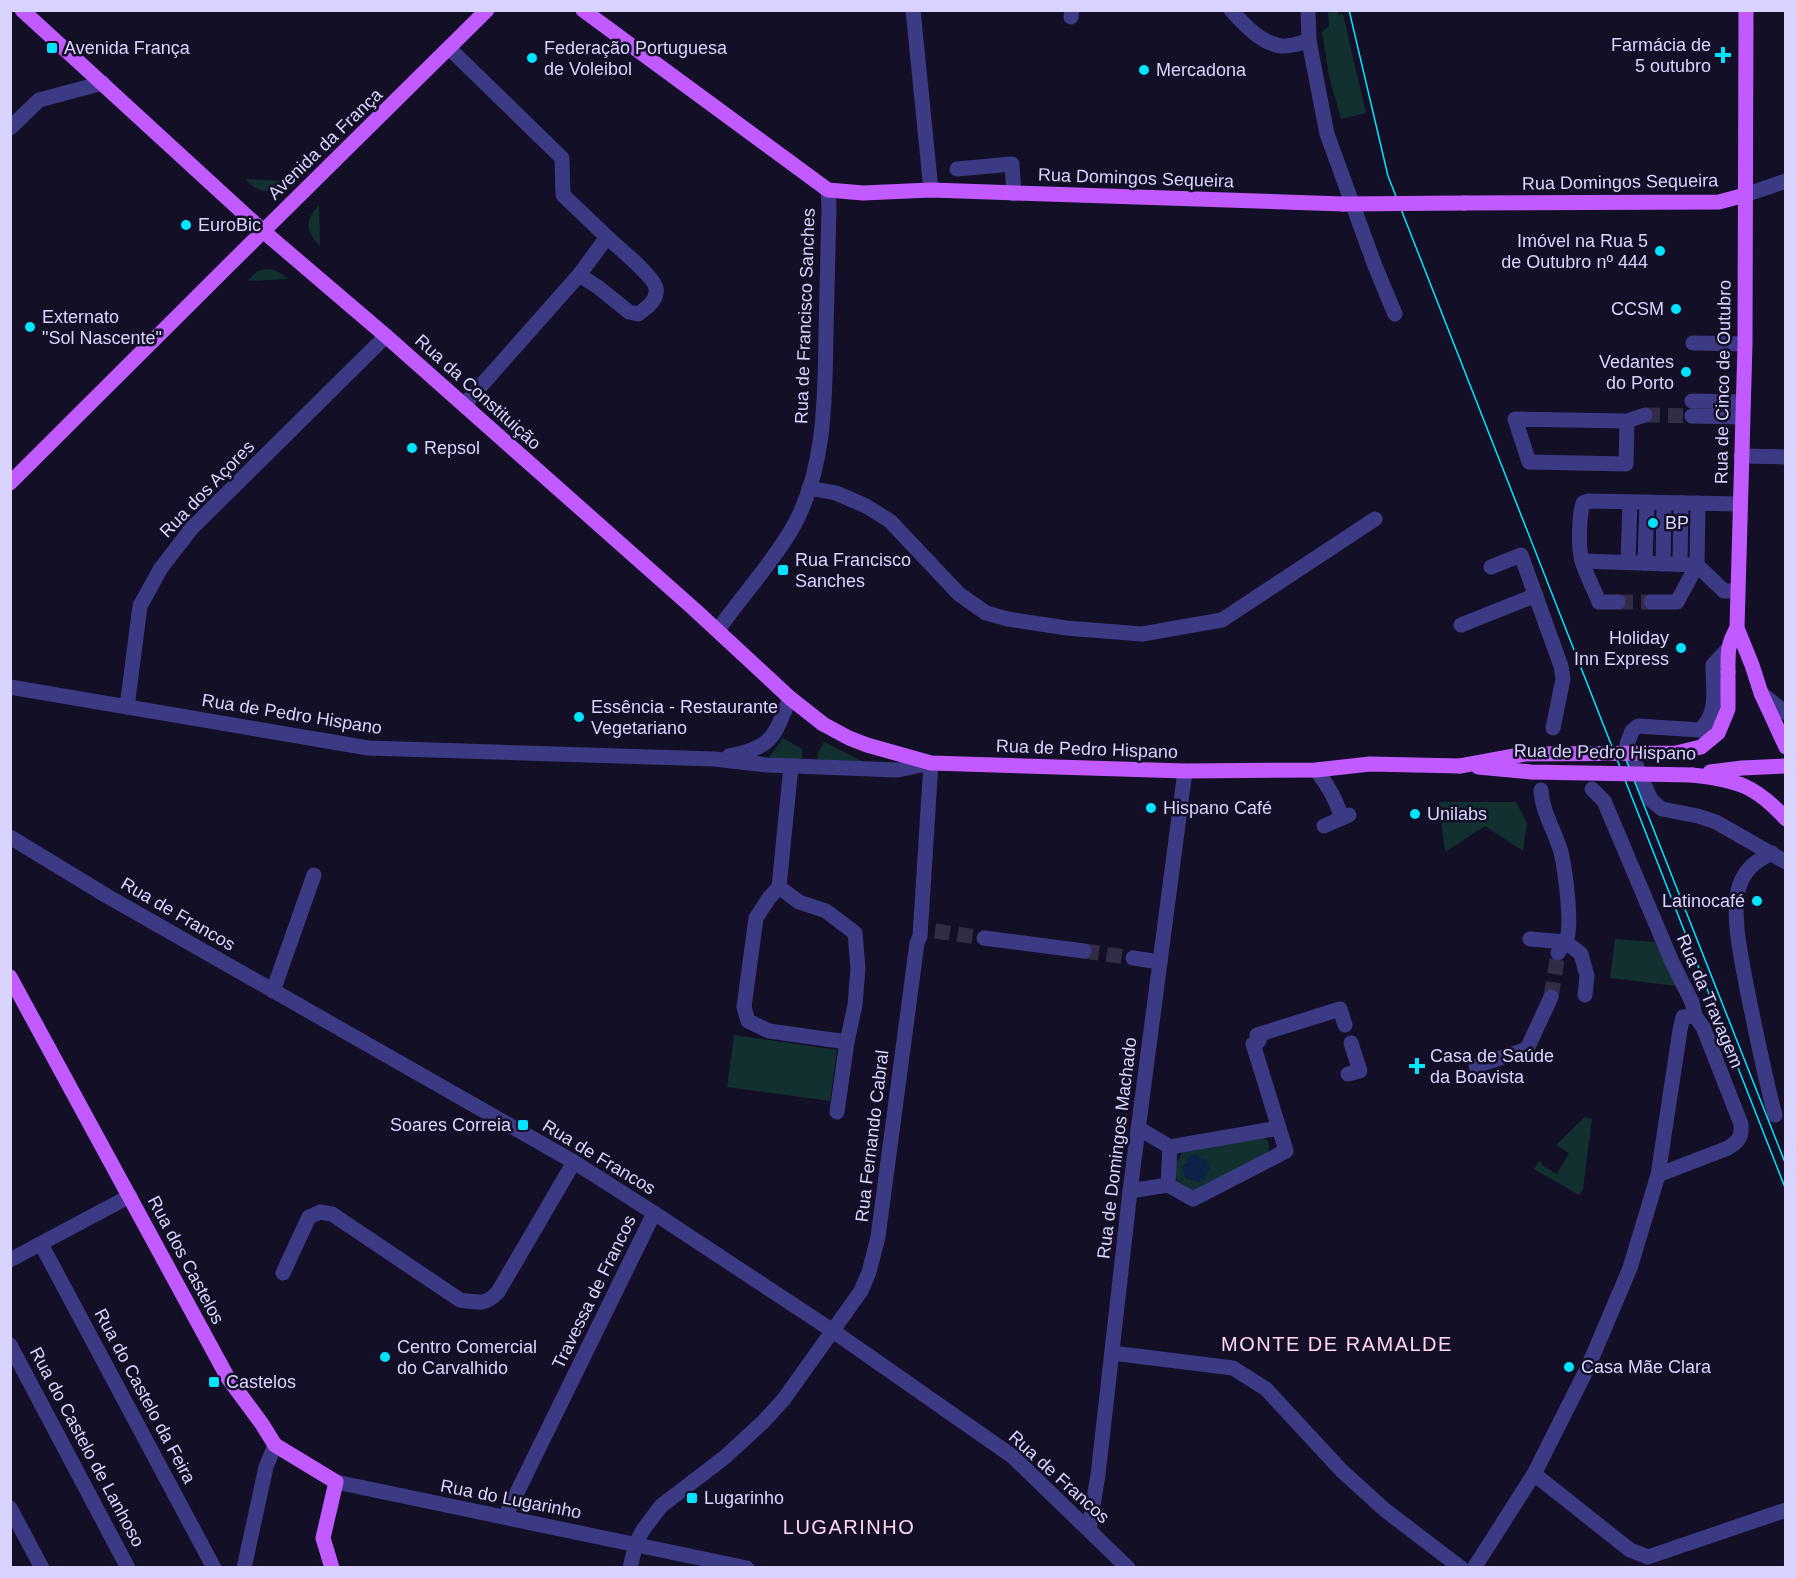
<svg xmlns="http://www.w3.org/2000/svg" width="1796" height="1578" viewBox="0 0 1796 1578" font-family="Arial,sans-serif">
	<style>
		.green { fill: #12302f; fill-rule: evenodd }
		.water { fill: #0c2248 }
		.lines { fill: none; stroke-linecap: round; stroke-linejoin: round }
		.minor-tunnel { stroke: #312d47; stroke-width: 15; stroke-dasharray: 15 8; stroke-linecap: butt }
		.minor { stroke: #3d3a85; stroke-width: 15 }
		.major { stroke: #c25bff; stroke-width: 15 }
		.tram { stroke: #00e5ff; stroke-width: 1.5 }
		.major-bridge { stroke: #c25bff; stroke-width: 15 }
		.poi-dot { fill: #00e5ff; stroke: #130f26; stroke-width: 2 }
		.labels { text-anchor: middle; dominant-baseline: central; stroke-width: 5; stroke-linejoin: round; paint-order: stroke }
		.poi-label { font-size: 18px; fill: #d9d4ff; stroke: #130f26; text-anchor: start }
		.street-label { font-size: 18px; fill: #d9d4ff; stroke: #130f26 }
		.neighbourhood-label { font-size: 20px; letter-spacing: 1.5px; fill: #ffd6f0; stroke: #130f26 }
	</style>
	<rect width="100%" height="100%" fill="#130f26"/>
	<g class="green">
		<path d="M1328 11H1337L1339 15 1343 14 1366 113 1341 119 1329 76 1322 32 1329 26Z"/>
		<path d="M245 179 286 181C271 195 259 194 245 179Z"/>
		<path d="M319 205 320 246C306 232 304 220 319 205Z"/>
		<path d="M265 269C275 269 280 272 288 279L247 281 258 271Z"/>
		<path d="M783 738 802 749V762L767 760Z"/>
		<path d="M824 742 862 761 819 762 817 754Z"/>
		<path d="M1439 802H1516L1527 823 1523 851 1485 826 1445 852Z"/>
		<path d="M1615 939 1655 942 1676 986 1610 978Z"/>
		<path d="M734 1035 837 1050 830 1101 727 1087Z"/>
		<path d="M1585 1117 1592 1119 1583 1189 1579 1195 1534 1169 1540 1160 1543 1166 1557 1174 1569 1153 1556 1145Z"/>
		<path d="M1262 1137 1268 1141 1269 1149 1266 1156 1212 1186 1191 1191C1188 1189 1182 1186 1179 1183 1171 1173 1176 1159 1184 1151ZM1199 1158 1201 1159 1207 1172 1205 1176 1195 1180 1186 1178 1182 1168 1187 1162Z"/>
	</g>
	<path class="water" d="M1197 1154 1201 1159H1206L1210 1169 1207 1172 1205 1180 1196 1182 1194 1180C1187 1177 1184 1178 1182 1168L1186 1165 1187 1159 1192 1155Z"/>
	<g class="lines">
		<g class="minor-tunnel">
			<path d="M1645 415 1692 416"/>
			<path d="M1618 602H1651"/>
			<path d="M935 931 984 938"/>
			<path d="M1084 951 1133 958"/>
			<path d="M1551 997 1558 953"/>
		</g>
		<g class="minor">
			<path d="M913 10 931 190"/>
			<path d="M1231 10C1244 24 1260 43 1281 46 1289 47 1301 43 1309 41"/>
			<path d="M1308 10 1309 41 1327 134 1375 266 1395 314"/>
			<path d="M1071 17 1072 10"/>
			<path d="M450 49 562 158 563 195 607 237"/>
			<path d="M10 128 39 100 103 83"/>
			<path d="M957 169 1012 164 1014 194"/>
			<path d="M1745 195 1786 181"/>
			<path d="M1693 343 1745 344"/>
			<path d="M1692 401 1743 402"/>
			<path d="M464 405 579 275 607 237C617 246 654 277 656 288 658 300 647 308 638 314L629 312 598 287 579 275"/>
			<path d="M1692 416 1742 417"/>
			<path d="M1627 421 1626 464 1529 462 1515 419 1627 421 1645 415"/>
			<path d="M1741 456 1786 457"/>
			<path d="M809 488 836 493 866 506 890 521 959 594 986 613 1008 619 1066 628 1142 634 1222 620 1375 519"/>
			<path d="M1582 561 1697 565 1698 503"/>
			<path d="M1628 562 1630 502"/>
			<path d="M1645 563 1647 502"/>
			<path d="M1663 564 1664 503"/>
			<path d="M1680 564 1681 503"/>
			<path d="M1491 567 1521 555 1561 666 1563 679 1553 728"/>
			<path d="M1618 602H1599C1594 589 1586 575 1582 561 1578 547 1579 517 1583 503L1588 501 1739 504"/>
			<path d="M1651 602H1677L1697 565 1724 591H1738"/>
			<path d="M1461 625 1536 595"/>
			<path d="M718 630C742 595 772 564 793 527 826 468 825 396 826 331 827 290 828 249 829 208L828 190"/>
			<path d="M1728 649 1713 665C1713 688 1719 713 1700 730L1638 726 1632 731 1627 744 1651 800 1662 809 1698 816 1716 822 1786 862"/>
			<path d="M10 687 368 748 714 759 767 765 898 770 931 763 920 936 917 943 878 1237 869 1272 861 1291 784 1399 763 1422 725 1457 661 1506 643 1530 636 1543 630 1568"/>
			<path d="M1761 693 1786 713"/>
			<path d="M127 707 140 606 161 568 192 528 386 336"/>
			<path d="M729 756C773 748 774 736 790 698"/>
			<path d="M1316 770C1328 785 1336 799 1342 818"/>
			<path d="M1592 789 1604 801 1672 962 1692 1002 1695 1016 1703 1027 1741 1124C1742 1137 1739 1141 1728 1148L1658 1175"/>
			<path d="M1541 790C1542 812 1555 831 1561 852 1565 870 1573 926 1566 941 1564 945 1560 949 1558 953"/>
			<path d="M1324 826 1349 815"/>
			<path d="M10 837 107 896 574 1162 654 1213 833 1331 1012 1456 1128 1568"/>
			<path d="M1772 853C1757 860 1746 868 1740 884 1730 911 1742 961 1747 989 1756 1032 1764 1074 1775 1115"/>
			<path d="M779 887 799 902 826 911 855 933 858 968 855 1005 847 1042 769 1031 748 1021 744 1007 756 918 769 898 779 887 791 766"/>
			<path d="M984 938 1084 951"/>
			<path d="M1530 939 1566 942 1581 954 1587 976 1585 995"/>
			<path d="M1133 958 1160 962"/>
			<path d="M273 991 314 875"/>
			<path d="M1476 1066 1527 1049 1551 997"/>
			<path d="M1348 1074 1360 1071 1351 1043"/>
			<path d="M837 1112 847 1042"/>
			<path d="M1138 1128 1170 1147"/>
			<path d="M1279 1128 1253 1044 1259 1041 1257 1035 1340 1009 1345 1025"/>
			<path d="M1130 1191 1168 1185 1193 1199 1286 1151 1279 1128 1170 1147 1168 1185"/>
			<path d="M41 1244 214 1568"/>
			<path d="M10 1260 130 1196"/>
			<path d="M283 1273 309 1217 320 1212 332 1214 460 1300C478 1302 485 1306 498 1292L574 1162"/>
			<path d="M10 1345 128 1568"/>
			<path d="M1112 1353 1233 1368 1266 1389 1342 1471 1385 1510 1461 1568"/>
			<path d="M1534 1474 1630 1550 1648 1557 1786 1510"/>
			<path d="M336 1482 747 1568"/>
			<path d="M10 1508 42 1568"/>
			<path d="M505 1517 654 1213"/>
			<path d="M1089 1529 1098 1475 1130 1191 1185 771"/>
			<path d="M244 1568 266 1467 275 1445"/>
			<path d="M1474 1568 1534 1474 1588 1367 1630 1268 1658 1175 1680 1030 1683 1017 1695 1016"/>
		</g>
		<g class="major">
			<path d="M22 10 263 231 386 336 694 609 790 698 823 724 849 738 867 745 931 763 1185 771 1316 770 1370 764 1460 766"/>
			<path d="M583 10 828 190 863 193 931 190 1343 204"/>
			<path d="M1746 10 1745 344 1737 628 1752 665 1761 693 1786 747"/>
			<path d="M1464 203 1719 202 1745 195"/>
			<path d="M10 483 236 258 487 10"/>
			<path d="M1728 672C1728 652 1727 646 1737 628"/>
			<path d="M1710 772 1742 768 1786 766"/>
			<path d="M1692 775C1737 780 1755 785 1786 819"/>
			<path d="M10 977 228 1378 262 1424 275 1445 336 1482 323 1538 332 1568"/>
		</g>
		<g class="tram">
			<path d="M1349 10 1388 176 1786 1190"/>
			<path d="M1625 757 1786 1165"/>
		</g>
		<g class="major-bridge">
			<path d="M1343 204 1464 203"/>
			<path d="M1460 766 1525 754 1676 753 1701 747 1718 733 1728 709V672"/>
			<path d="M1478 767 1531 772 1692 775"/>
		</g>
	</g>
	<g class="poi-dot">
		<rect x="46" y="42" width="12" height="12" rx="3"/>
		<path d="M1720 46h6v6h6v6h-6v6h-6v-6h-6v-6h6z"/>
		<circle cx="532" cy="58" r="6"/>
		<circle cx="1144" cy="70" r="6"/>
		<circle cx="186" cy="225" r="6"/>
		<circle cx="1660" cy="251" r="6"/>
		<circle cx="1676" cy="309" r="6"/>
		<circle cx="30" cy="327" r="6"/>
		<circle cx="1686" cy="372" r="6"/>
		<circle cx="412" cy="448" r="6"/>
		<circle cx="1653" cy="523" r="6"/>
		<rect x="777" y="564" width="12" height="12" rx="3"/>
		<circle cx="1681" cy="648" r="6"/>
		<circle cx="579" cy="717" r="6"/>
		<circle cx="1151" cy="808" r="6"/>
		<circle cx="1415" cy="814" r="6"/>
		<circle cx="1757" cy="901" r="6"/>
		<path d="M1414 1057h6v6h6v6h-6v6h-6v-6h-6v-6h6z"/>
		<rect x="517" y="1119" width="12" height="12" rx="3"/>
		<circle cx="385" cy="1357" r="6"/>
		<circle cx="1569" cy="1367" r="6"/>
		<rect x="208" y="1376" width="12" height="12" rx="3"/>
		<rect x="686" y="1492" width="12" height="12" rx="3"/>
	</g>
	<g class="labels">
		<g class="poi-label">
			<text x="1711" y="45" text-anchor="end">Farmácia de<tspan x="1711" dy="21">5 outubro</tspan></text>
			<text x="64" y="48">Avenida França</text>
			<text x="544" y="48">Federação Portuguesa<tspan x="544" dy="21">de Voleibol</tspan></text>
			<text x="1156" y="70">Mercadona</text>
			<text x="198" y="225">EuroBic</text>
			<text x="1648" y="241" text-anchor="end">Imóvel na Rua 5<tspan x="1648" dy="21">de Outubro nº 444</tspan></text>
			<text x="1664" y="309" text-anchor="end">CCSM</text>
			<text x="42" y="317">Externato<tspan x="42" dy="21">"Sol Nascente"</tspan></text>
			<text x="1674" y="362" text-anchor="end">Vedantes<tspan x="1674" dy="21">do Porto</tspan></text>
			<text x="424" y="448">Repsol</text>
			<text x="1665" y="523">BP</text>
			<text x="795" y="560">Rua Francisco<tspan x="795" dy="21">Sanches</tspan></text>
			<text x="1669" y="638" text-anchor="end">Holiday<tspan x="1669" dy="21">Inn Express</tspan></text>
			<text x="591" y="707">Essência - Restaurante<tspan x="591" dy="21">Vegetariano</tspan></text>
			<text x="1163" y="808">Hispano Café</text>
			<text x="1427" y="814">Unilabs</text>
			<text x="1745" y="901" text-anchor="end">Latinocafé</text>
			<text x="1430" y="1056">Casa de Saúde<tspan x="1430" dy="21">da Boavista</tspan></text>
			<text x="511" y="1125" text-anchor="end">Soares Correia</text>
			<text x="397" y="1347">Centro Comercial<tspan x="397" dy="21">do Carvalhido</tspan></text>
			<text x="1581" y="1367">Casa Mãe Clara</text>
			<text x="226" y="1382">Castelos</text>
			<text x="704" y="1498">Lugarinho</text>
		</g>
		<g class="street-label">
			<text transform="translate(325 144) rotate(-44)">Avenida da França</text>
			<text transform="translate(1136 178) rotate(2)">Rua Domingos Sequeira</text>
			<text transform="translate(1620 182) rotate(-1)">Rua Domingos Sequeira</text>
			<text transform="translate(805 316) rotate(-88)">Rua de Francisco Sanches</text>
			<text transform="translate(1723 382) rotate(-89)">Rua de Cinco de Outubro</text>
			<text transform="translate(478 392) rotate(42)">Rua da Constituição</text>
			<text transform="translate(207 489) rotate(-46)">Rua dos Açores</text>
			<text transform="translate(292 714) rotate(9)">Rua de Pedro Hispano</text>
			<text transform="translate(1087 749) rotate(2)">Rua de Pedro Hispano</text>
			<text transform="translate(1605 752) rotate(1)">Rua de Pedro Hispano</text>
			<text transform="translate(178 914) rotate(30)">Rua de Francos</text>
			<text transform="translate(1710 1001) rotate(67)">Rua da Travagem</text>
			<text transform="translate(872 1136) rotate(-83)">Rua Fernando Cabral</text>
			<text transform="translate(1117 1148) rotate(-83)">Rua de Domingos Machado</text>
			<text transform="translate(599 1157) rotate(31)">Rua de Francos</text>
			<text transform="translate(186 1260) rotate(62)">Rua dos Castelos</text>
			<text transform="translate(594 1292) rotate(-64)">Travessa de Francos</text>
			<text transform="translate(145 1396) rotate(62)">Rua do Castelo da Feira</text>
			<text transform="translate(87 1447) rotate(62)">Rua do Castelo de Lanhoso</text>
			<text transform="translate(1059 1477) rotate(42)">Rua de Francos</text>
			<text transform="translate(511 1499) rotate(11)">Rua do Lugarinho</text>
		</g>
		<g class="neighbourhood-label">
			<text x="1337" y="1344">MONTE DE RAMALDE</text>
			<text x="849" y="1527">LUGARINHO</text>
		</g>
	</g>
	<rect width="1796" height="1578" fill="none" stroke="#d9d4ff" stroke-width="24"/>
</svg>
